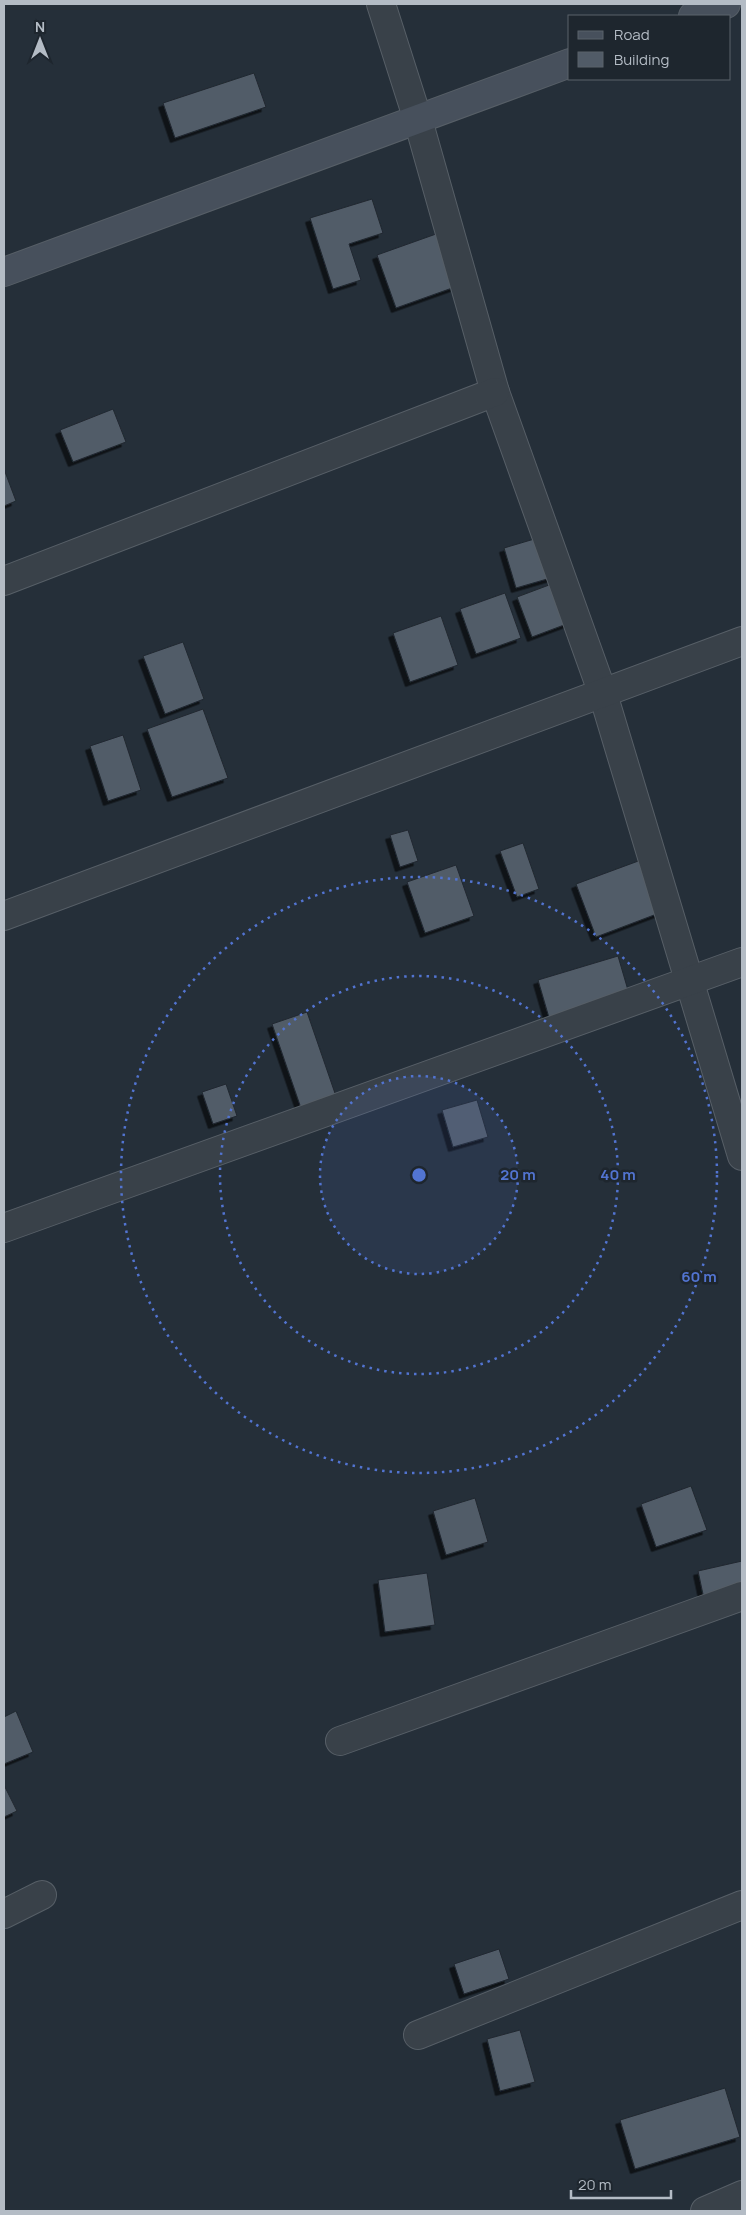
<svg xmlns="http://www.w3.org/2000/svg" width="746" height="2215" viewBox="0 0 746 2215" font-family="Manrope,sans-serif">
	<style>
		.building { fill: #515b67; stroke: #202830; filter: url(#shadow) }
		.lines { fill: none; stroke-linecap: round; stroke-linejoin: round }
		.minor-casing { stroke: #575f67; stroke-width: 30 }
		.tertiary-casing { stroke: #575f67; stroke-width: 30 }
		.secondary-casing { stroke: #575f67; stroke-width: 30 }
		.minor { stroke: #394149; stroke-width: 28 }
		.tertiary { stroke: #394149; stroke-width: 28 }
		.secondary { stroke: #47505c; stroke-width: 28 }
		.ring { fill: none; stroke: #5274d1; stroke-width: 2.5; stroke-dasharray: 2.5 5 }
		.centre { fill: #5274d1; stroke: #1e262e; stroke-width: 2.5 }
		.ring-label { font-size: 15px; text-anchor: middle; font-weight: bold; fill: #5274d1; stroke: #1e262e; stroke-width: 5; stroke-linejoin: round; paint-order: stroke }
	</style>
	<defs>
		<filter id="shadow"><feDropShadow dx="-4.5" dy="4.5" stdDeviation="0" flood-color="#0009"/></filter>
	</defs>
	<rect width="100%" height="100%" fill="#252f39"/>
	<g class="building">
		<path d="M254 73 266 107 175 138 163 103Z"/>
		<path d="M372 199 383 233 349 244 361 280 333 289 310 218Z"/>
		<path d="M436 234 455 287 396 308 377 255Z"/>
		<path d="M113 409 126 442 73 462 60 430Z"/>
		<path d="M4 469 16 501 4 506Z"/>
		<path d="M541 537 554 577 516 588 504 548Z"/>
		<path d="M557 582 572 622 532 637 517 597Z"/>
		<path d="M505 593 521 638 476 654 460 609Z"/>
		<path d="M441 616 458 665 410 682 393 633Z"/>
		<path d="M183 642 204 699 165 714 143 656Z"/>
		<path d="M203 709 228 778 172 797 147 729Z"/>
		<path d="M123 735 141 790 108 801 90 746Z"/>
		<path d="M408 830 418 861 400 867 390 835Z"/>
		<path d="M523 843 539 889 517 897 500 851Z"/>
		<path d="M641 860 662 912 596 937 576 884Z"/>
		<path d="M456 865 474 916 425 933 407 882Z"/>
		<path d="M618 956 630 997 550 1021 538 980Z"/>
		<path d="M307 1012 338 1102 303 1114 272 1024Z"/>
		<path d="M226 1084 237 1116 213 1124 202 1092Z"/>
		<path d="M477 1100 488 1137 453 1147 442 1110Z"/>
		<path d="M691 1486 707 1530 656 1547 641 1504Z"/>
		<path d="M475 1498 488 1542 446 1555 433 1511Z"/>
		<path d="M742 1561V1591L704 1599 698 1571Z"/>
		<path d="M427 1573 435 1625 385 1632 378 1580Z"/>
		<path d="M16 1711 33 1752 4 1764V1717Z"/>
		<path d="M4 1785 17 1811 4 1817Z"/>
		<path d="M499 1949 509 1979 464 1994 454 1964Z"/>
		<path d="M520 2030 535 2082 500 2091 487 2039Z"/>
		<path d="M725 2088 740 2137 635 2169 620 2120Z"/>
	</g>
	<g class="lines">
		<defs>
			<g id="minor">
				<path d="M418 120 495 392 603 694 742 1156"/>
				<path d="M4 581 495 392"/>
				<path d="M4 916 742 641"/>
				<path d="M4 1228 742 962"/>
				<path d="M340 1741 742 1596"/>
				<path d="M4 1914 42 1895"/>
				<path d="M418 2035 742 1905"/>
				<path d="M705 2211 742 2195"/>
			</g>
			<path id="tertiary" d="M381 4 418 120"/>
			<g id="secondary">
				<path d="M693 16 726 4"/>
				<path d="M4 272 570 63"/>
			</g>
		</defs>
		<use href="#minor" class="minor-casing"/>
		<use href="#tertiary" class="tertiary-casing"/>
		<use href="#secondary" class="secondary-casing"/>
		<use href="#minor" class="minor"/>
		<use href="#tertiary" class="tertiary"/>
		<use href="#secondary" class="secondary"/>
	</g>
	<circle cx="419" cy="1175" r="99" fill="#5274d1" fill-opacity=".12"/>
	<g class="ring">
		<circle cx="419" cy="1175" r="99"/>
		<circle cx="419" cy="1175" r="199"/>
		<circle cx="419" cy="1175" r="298"/>
	</g>
	<circle cx="419" cy="1175" r="8" class="centre"/>
	<g class="ring-label">
		<text x="518" y="1180">20 m</text>
		<text x="618" y="1180">40 m</text>
		<text x="699" y="1282">60 m</text>
	</g>
	<rect width="746" height="2215" fill="none" stroke="#b4bcc5" stroke-width="10"/>
	<rect x="568" y="15" width="162" height="65" fill="#1e262e" stroke="#5a626a"/>
	<rect x="578" y="31" width="25" height="8" fill="#47505c" stroke="#5a626a"/>
	<text x="614" y="40" font-size="15" fill="#b4bcc5">Road</text>
	<rect x="578" y="52" width="25" height="15" fill="#515b67" stroke="#5a626a"/>
	<text x="614" y="65" font-size="15" fill="#b4bcc5">Building</text>
	<g transform="translate(40 40)" stroke="#1e262e" stroke-width="4" paint-order="stroke">
	<path d="M0-4L9 19L0 12L-9 19Z" fill="#b4bcc5"/>
	<text y="-8" font-size="14" font-weight="bold" text-anchor="middle" fill="#b4bcc5">N</text>
	</g>
	<path d="M571 2190v8h100v-8" fill="none" stroke="#b4bcc5" stroke-width="2.5"/>
	<text x="578" y="2190" font-size="15" fill="#b4bcc5" stroke="#1e262e" stroke-width="4" paint-order="stroke">20 m</text>
</svg>
